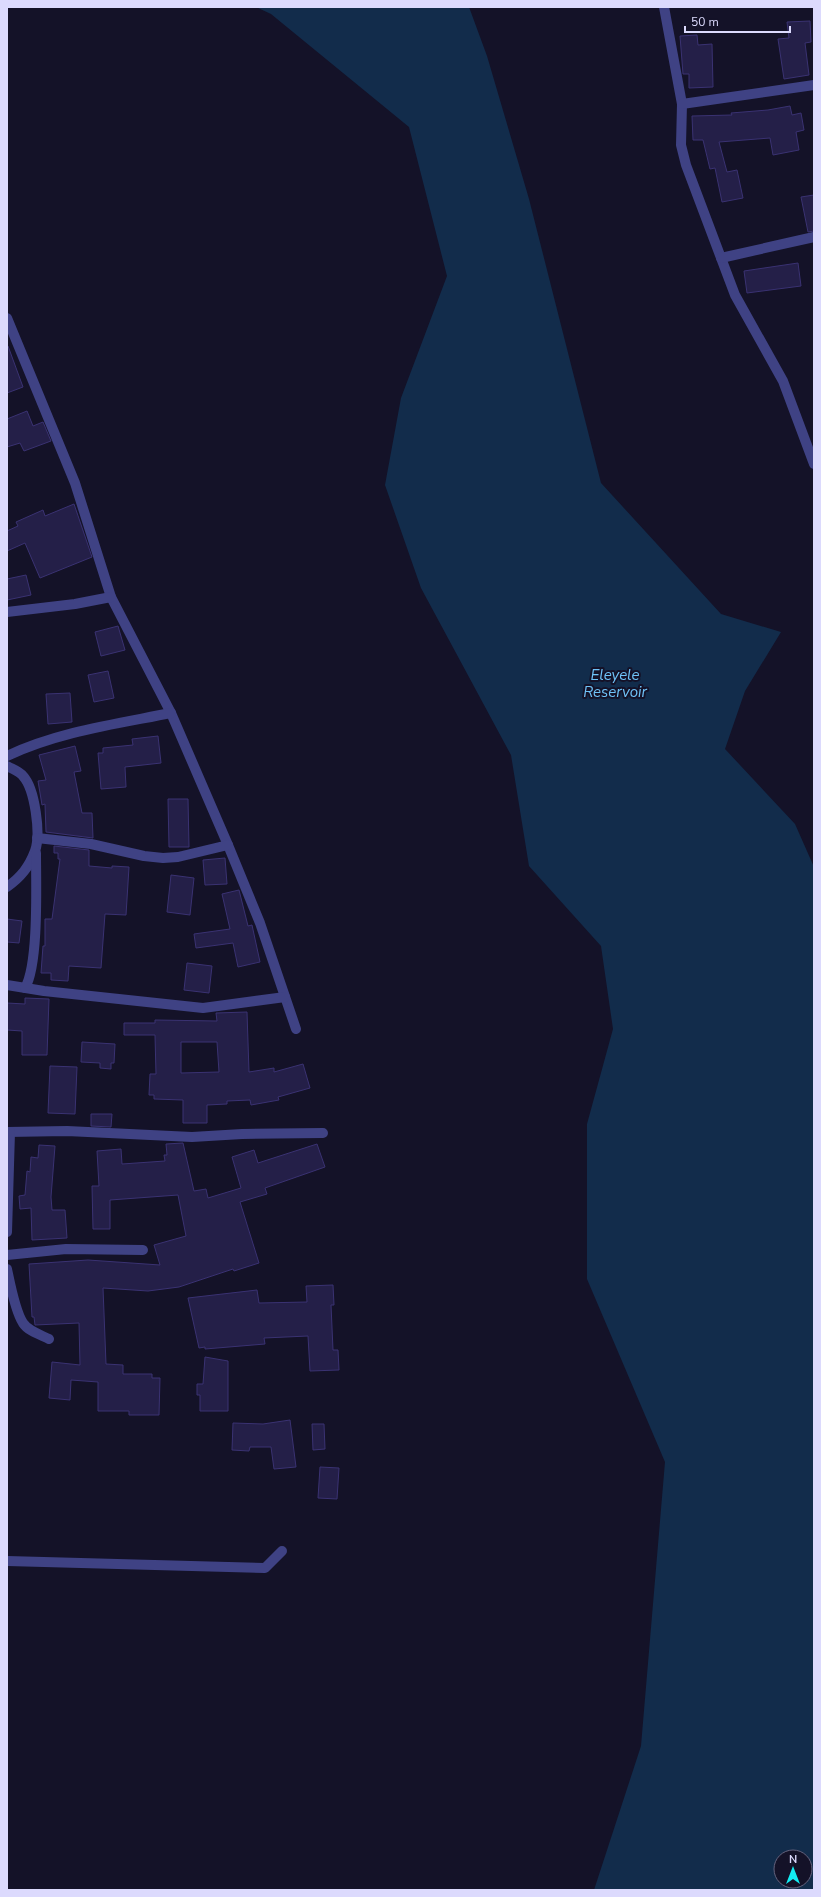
<svg xmlns="http://www.w3.org/2000/svg" width="821" height="1897" viewBox="0 0 821 1897" font-family="'Nunito Sans',sans-serif">
	<style>
		.water { fill: #122c4b; fill-rule: evenodd }
		.building { fill: #241f48; stroke: #3a3272; fill-rule: evenodd }
		.lines { fill: none; stroke-linecap: round; stroke-linejoin: round }
		.street { stroke: #3f4284; stroke-width: 10 }
		.labels { text-anchor: middle; dominant-baseline: central; stroke-width: 4; stroke-linejoin: round; paint-order: stroke }
		.water-label { font-size: 15px; font-style: italic; fill: #6fc2f7; stroke: #141228 }
	</style>
	<rect width="100%" height="100%" fill="#141228"/>
	<path class="water" d="M256 7H469L487 56 529 199 601 483 721 614 781 632 745 691 725 749 795 824 814 867V1890H594L641 1746 665 1462 587 1279V1124L613 1029 601 946 529 866 511 755 421 588 385 485 401 398 447 276 409 127 271 14ZM781 1857H805V1881H781Z"/>
	<g class="building">
		<path d="M810 21 811 42 805 43 809 75 784 79 778 39 789 38 787 22Z"/>
		<path d="M697 35 698 45 712 44 713 87 689 88V74H683L680 36Z"/>
		<path d="M790 106 792 115 801 113 804 130 796 132 799 150 773 155 770 138 719 142 727 172 737 170 743 198 722 202 715 168 710 169 703 140H693L692 116 732 115 731 113 768 110Z"/>
		<path d="M814 195V231L808 232 801 197Z"/>
		<path d="M798 263 801 286 747 293 744 271Z"/>
		<path d="M8 346 23 387 7 393V347Z"/>
		<path d="M27 411 33 426 43 422 51 441 24 451 20 443 7 447V419Z"/>
		<path d="M74 504 92 557 40 578 25 543 7 551V531L18 526 16 522 43 510 45 516Z"/>
		<path d="M26 575 31 595 7 600V579Z"/>
		<path d="M118 626 125 650 101 656 95 632Z"/>
		<path d="M108 671 114 698 94 702 88 675Z"/>
		<path d="M70 693 72 722 48 724 46 694Z"/>
		<path d="M158 736 161 763 125 767 126 787 101 789 98 753H103V748L133 745 132 739Z"/>
		<path d="M75 746 81 771 74 772 82 813H92L93 838 46 832 45 804 42 805 38 781 46 780 39 755Z"/>
		<path d="M168 799H188L189 847H169Z"/>
		<path d="M54 846 89 850V866L112 868V866L129 867 126 915 105 914 101 968 69 966 68 981 51 980V973H41L43 946H45V919H52L60 859H58V853H54Z"/>
		<path d="M225 858 227 884 205 885 203 860Z"/>
		<path d="M171 875 194 878 190 915 167 912Z"/>
		<path d="M239 890 248 926 252 925 260 962 238 967 233 943 196 948 194 934 230 929 222 894Z"/>
		<path d="M7 919 22 921 19 943 7 942Z"/>
		<path d="M187 963 212 966 209 993 184 990Z"/>
		<path d="M25 998 49 999 47 1055H22V1031L7 1030V1003L25 1004Z"/>
		<path d="M247 1012 249 1072 274 1068V1072L303 1064 310 1088 278 1097 279 1100 251 1105 250 1100 227 1101V1104L207 1105V1123H183V1100L154 1099V1095H149L150 1074H156L155 1035H124V1023H155V1020L217 1021 216 1013ZM181 1042H217L219 1072 181 1073Z"/>
		<path d="M82 1042 115 1044 114 1063H111V1069L100 1068V1063L81 1062Z"/>
		<path d="M50 1066 77 1067 75 1114 48 1113Z"/>
		<path d="M91 1114H112L111 1127 91 1126Z"/>
		<path d="M183 1143 194 1191 206 1189 208 1198 241 1188 232 1157 254 1150 258 1163 317 1144 325 1167 265 1188 267 1194 240 1202 259 1263 234 1271 233 1269 179 1287 148 1291 103 1288 106 1364 123 1365V1374H152V1378H160L159 1415H129V1411H98V1382L71 1380 70 1400 49 1398 52 1362 80 1365 79 1323 35 1325 34 1317H32L29 1264 88 1260 160 1265 154 1245 186 1236 178 1195 110 1200V1229H93L92 1186H99L97 1151 121 1149 122 1164 165 1161 164 1155H167L166 1144Z"/>
		<path d="M39 1145 55 1146 51 1197 52 1210H65L67 1238 32 1240 31 1208 20 1209 19 1196 25 1195 27 1171 30 1172 31 1157 38 1158Z"/>
		<path d="M333 1285 334 1305H331L333 1350H338L339 1370 310 1371 308 1336 264 1338 265 1344 205 1349V1347L199 1348 188 1298 257 1290 259 1303 307 1302 306 1286Z"/>
		<path d="M205 1357 228 1361V1411H200V1395H197V1384H203Z"/>
		<path d="M290 1420 296 1467 274 1469 271 1447H250L249 1451 232 1450 233 1423 263 1424Z"/>
		<path d="M312 1424H324L325 1449 313 1450Z"/>
		<path d="M320 1467 339 1468 337 1499 318 1498Z"/>
	</g>
	<g class="lines">
		<g class="street">
			<path d="M664 7 682 104 681 145 686 165 735 295 783 381 814 464"/>
			<path d="M682 104 814 85"/>
			<path d="M721 258 814 237"/>
			<path d="M7 318 75 483 111 597 171 713 228 845 260 923 296 1029"/>
			<path d="M7 612 75 604 111 597"/>
			<path d="M7 756C57 732 116 724 171 713"/>
			<path d="M7 766C12 769 19 771 23 776 35 789 41 834 35 851 29 867 21 877 7 887"/>
			<path d="M37 838 91 844 144 856 163 858 178 857 228 845"/>
			<path d="M7 985 44 991 203 1008 285 997"/>
			<path d="M25 988C39 964 36 883 36 853"/>
			<path d="M7 1132 67 1131 192 1137 242 1134 323 1133"/>
			<path d="M7 1232 10 1132"/>
			<path d="M7 1255 66 1249 143 1250"/>
			<path d="M7 1269C10 1283 15 1311 23 1323 28 1331 41 1335 49 1339"/>
			<path d="M7 1561 265 1568 282 1551"/>
		</g>
	</g>
	<g class="labels">
		<g class="water-label">
			<text x="615" y="675">Eleyele<tspan x="615" dy="17">Reservoir</tspan></text>
		</g>
	</g>
	<rect width="821" height="1897" fill="none" stroke="#dcdafd" stroke-width="16"/>
	<g transform="translate(793 1869)"><circle r="19" fill="#141228" stroke="#64627d"/>
	<path d="M0-3L7 15L0 10L-7 15Z" fill="#12ecf2"/>
	<text y="-6" font-size="11" font-weight="bold" text-anchor="middle" fill="#dcdafd">N</text>
	</g>
	<path d="M685 26v6h105v-6" fill="none" stroke="#dcdafd" stroke-width="2"/>
	<text x="691" y="26" font-size="12" fill="#dcdafd" stroke="#141228" stroke-width="3" paint-order="stroke">50 m</text>
</svg>
